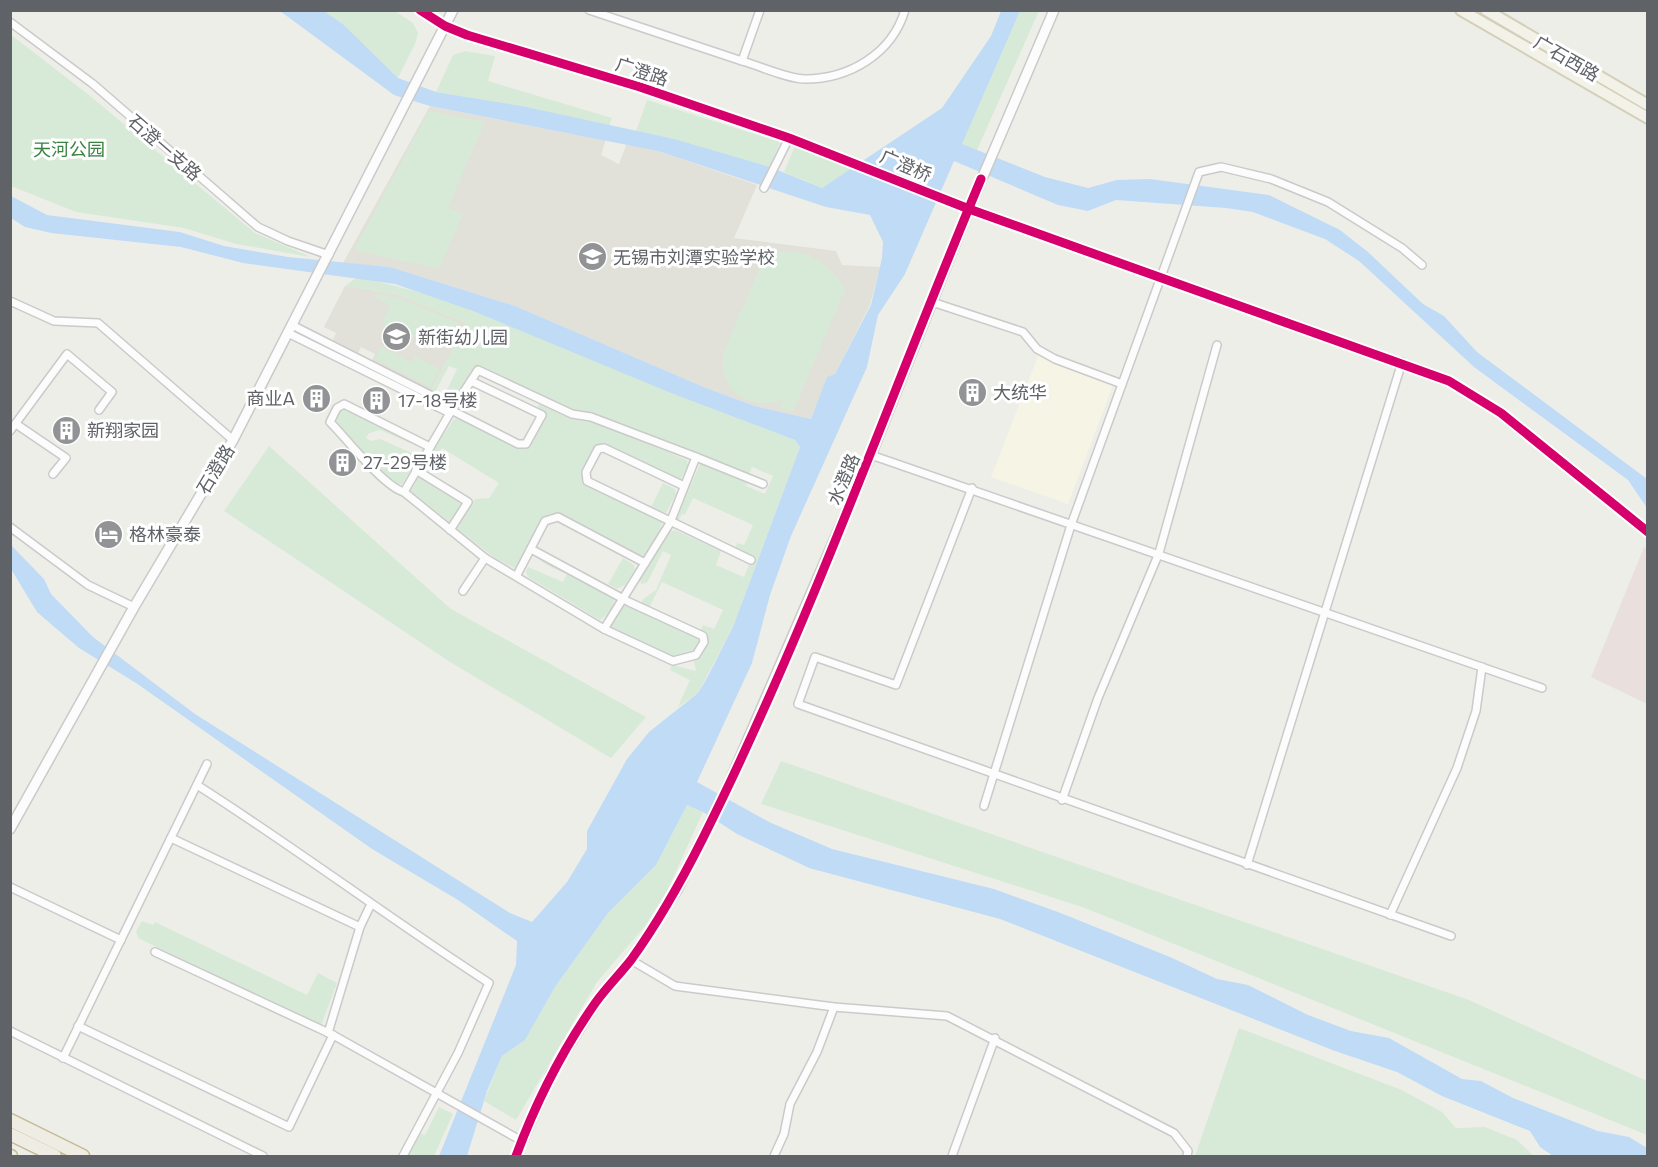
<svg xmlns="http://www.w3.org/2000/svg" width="1658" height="1167" viewBox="0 0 1658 1167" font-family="Commissioner,'Noto Sans SC',sans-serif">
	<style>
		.commercial { fill: #f6f4e4 }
		.education { fill: #e1e0d9 }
		.medical { fill: #e9e0dd }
		.green { fill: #d7ead7 }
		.water { fill: #c0dbf6 }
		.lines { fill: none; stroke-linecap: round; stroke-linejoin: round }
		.street-casing { stroke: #cacaca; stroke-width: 10 }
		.secondary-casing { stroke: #cacaca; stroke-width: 12 }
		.primary-casing { stroke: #d4cfb9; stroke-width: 14 }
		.highway-casing { stroke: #c5ba97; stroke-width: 15 }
		.street { stroke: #fcfcfc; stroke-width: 7 }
		.secondary { stroke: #fcfcfc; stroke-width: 9 }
		.primary { stroke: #f3f2e9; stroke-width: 10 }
		.highway { stroke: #efede3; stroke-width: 12 }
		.cycleway-casing { stroke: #fff; stroke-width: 13 }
		.cycleway { stroke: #d6006c; stroke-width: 9 }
		.labels { text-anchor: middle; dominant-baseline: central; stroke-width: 6; stroke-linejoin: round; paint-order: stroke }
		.street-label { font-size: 18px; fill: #5f6267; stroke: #fff }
		.park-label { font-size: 18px; fill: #398341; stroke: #fff }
		.poi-label { font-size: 18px; fill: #5f6267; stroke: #fff; text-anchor: start }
	</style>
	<rect width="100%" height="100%" fill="#eeeee9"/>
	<path class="commercial" d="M1038 356 1113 385 1068 504 991 477Z"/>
	<g class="education">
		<path d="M430 106 566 133 606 139 601 155 619 164 627 143 658 151 757 185 734 238 836 251 842 265 880 267 870 305 835 374 827 378 811 419 755 406 706 388 515 306 390 267 343 263Z"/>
		<path d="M345 286 396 294 467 323 431 390 372 360 375 354 361 347 358 353 333 340 336 333 324 327Z"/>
	</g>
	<path class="medical" d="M1644 547 1648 550 1647 704 1591 677Z"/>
	<g class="green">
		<path d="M324 11H395L413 23 418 33 415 44 398 78 344 25Z"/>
		<path d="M1020 11H1039L977 150 961 144Z"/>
		<path d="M10 34 89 95 255 233 311 257 236 244 184 228 76 212 11 186Z"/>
		<path d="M465 51 495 56 488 81 612 118 609 126 522 106 436 92 453 55Z"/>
		<path d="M647 100 780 142 770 167 636 131Z"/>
		<path d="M429 111 485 122 448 208 463 214 439 269 354 250Z"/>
		<path d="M795 146 854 167 822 188 784 172Z"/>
		<path d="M781 251C811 251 830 264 845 289L793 412 780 408 783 400C748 412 716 389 724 351L761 265Z"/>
		<path d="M356 278C433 290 504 323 575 353 648 383 721 412 795 440L800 447 733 627 698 693 678 707 690 680 670 670 672 665 696 671 693 658C704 655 706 646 707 635L700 632 703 625 714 629 723 610 662 582 649 608 641 604 643 599 656 590 671 555 663 551 647 583 641 584 640 580 670 532 675 530 721 551 716 565 744 577 752 557 735 549 737 543 744 545 753 525 693 498 685 515 682 514 678 522 675 521 700 464 705 462 748 481 746 486 765 494 773 476 752 467 749 474 607 418 572 409 476 366C467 378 462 400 444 396L457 369 449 366 435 392 431 390 466 323 396 294 345 286Z"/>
		<path d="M375 294 398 298 459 323 447 346 417 331 413 338 382 323 390 305 374 297Z"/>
		<path d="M381 347 412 362 415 356 439 369 430 387 375 359Z"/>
		<path d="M539 404 571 419 600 424 687 460 688 465 681 479 677 481 604 446 583 476 586 483 662 522 660 530 645 555 638 557 556 513 547 515 543 520 516 569 495 558 456 528 475 499 489 498 499 483 442 448 427 469 422 467 454 419 459 418 523 448 534 437 545 414 537 409Z"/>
		<path d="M346 409 419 447 380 430 369 433 366 438 371 441 380 439 414 454 416 462 402 484 396 485 336 425 335 420 341 410Z"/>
		<path d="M269 446 451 609 646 717 611 758 450 662 224 511Z"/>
		<path d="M419 476 463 502 454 519 449 522 411 491Z"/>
		<path d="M663 483 675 489 676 494 666 513 651 507Z"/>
		<path d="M535 553 614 595C616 605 608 615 600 620L528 577 526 571 528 567 563 582 567 574C556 569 540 565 535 553Z"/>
		<path d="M623 558 634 565 635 569 625 585 617 589 608 584Z"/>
		<path d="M624 605 699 636 701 640 696 652 673 658 613 631 611 624Z"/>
		<path d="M781 761 1469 1000 1647 1081V1135L1085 908 761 804Z"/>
		<path d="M687 805 703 812 667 891 645 926 597 982 516 1120 484 1101 502 1056 525 1040 555 987 608 913 656 865Z"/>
		<path d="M142 921 153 925 155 922 307 995 318 973 337 983 321 1026 138 938 136 931Z"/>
		<path d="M1239 1028 1402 1090 1442 1112 1456 1128 1485 1127 1517 1140 1534 1156H1195Z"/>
		<path d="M439 1107 453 1114 434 1156H408L419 1133 425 1135Z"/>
	</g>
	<path class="water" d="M280 11H324L344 25 398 78 436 92 522 106 674 139 770 167 822 188 942 108 991 36 1001 11H1020L962 144 1045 177 1088 188 1117 180 1150 179 1269 195 1340 230 1368 252 1423 304 1444 316 1477 352 1647 479V508L1628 480 1474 367 1359 261 1325 239 1253 212 1226 208 1116 200 1088 211 1058 205 954 161 905 274 878 315 867 367 791 536 770 595 752 663 697 782 769 822 832 849 994 889 1058 912 1170 957 1217 979 1248 985 1308 1015 1351 1031 1389 1038 1462 1079 1481 1081 1513 1098 1598 1131 1629 1137 1647 1148V1156H1553L1540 1147 1530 1131 1442 1096 1397 1072 1335 1051 1000 919 809 868 737 834 703 812 687 805 656 865 608 913 555 987 525 1040 502 1056 487 1091 467 1156H439L516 965 517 941 458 900 372 849 136 683 79 648 37 612 11 569V545L44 579 51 594 93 637 195 714 510 913 532 922 567 882 587 849V831L627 759 649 732 698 693 707 678 733 627 800 447 795 440 671 393 473 311 395 284 243 263 181 247 51 233 25 227 11 218V196L47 215 180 232 224 246 288 257 390 267 515 306 706 388 755 406 811 419 827 377 835 374 871 305 882 258 883 242 870 215 826 207 658 151 430 106 394 95Z"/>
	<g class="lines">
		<defs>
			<g id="street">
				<path d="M589 10 742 61"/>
				<path d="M760 10 742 61C760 66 788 79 805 79 849 79 892 54 905 10"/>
				<path d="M10 22 93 84 258 227 288 241 329 255"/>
				<path d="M764 188 789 138"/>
				<path d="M10 301 54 321 98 323 233 440"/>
				<path d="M932 302 1023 332 1037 349 1055 359 1122 384"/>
				<path d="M292 325 454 407"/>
				<path d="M288 333 450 413 404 492 485 558 604 629 670 523 696 457 591 417 572 414 478 370 450 413"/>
				<path d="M453 411 518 444H526L542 415 471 381"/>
				<path d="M16 424 66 458 53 474"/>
				<path d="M10 431 67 354 112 392 99 410"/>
				<path d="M871 455 1542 688"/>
				<path d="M696 457 763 484"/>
				<path d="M416 470 468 502 450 530"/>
				<path d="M684 486 604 448 598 449 586 472 587 481 751 560"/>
				<path d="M972 488 896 685 815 657 798 704 1451 936"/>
				<path d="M404 492C384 487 346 438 330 422L337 408 344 404 430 447"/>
				<path d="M10 527 88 585 134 607"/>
				<path d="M531 549 629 602 703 636 704 642 696 655 673 661 604 629"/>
				<path d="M517 575 545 521 558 517 645 563"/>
				<path d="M463 591 485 558"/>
				<path d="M197 785C296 848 390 919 489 983L458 1053 403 1156"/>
				<path d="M1062 800 1098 698 1159 553 1217 345"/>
				<path d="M984 806 1071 525 1199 172 1221 167 1271 179 1328 202 1402 248 1422 265"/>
				<path d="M171 838 360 927"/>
				<path d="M1247 865 1402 362"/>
				<path d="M10 887 121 940"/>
				<path d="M1390 915 1457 768 1476 711 1482 667"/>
				<path d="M155 952 333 1035 522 1141"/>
				<path d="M631 960 675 986 834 1007 947 1016 1174 1133 1188 1151 1187 1156"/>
				<path d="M78 1026 289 1127 333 1035"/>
				<path d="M10 1031 263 1156"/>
				<path d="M328 1033 360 927 371 904"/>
				<path d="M63 1058 207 764"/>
				<path d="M774 1156 784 1134 790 1104 817 1052 834 1007"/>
				<path d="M952 1156 995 1038"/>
			</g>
			<g id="secondary">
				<path d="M420 10 445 26 467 35 640 87 789 138 969 209 1449 381 1501 413 1648 532"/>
				<path d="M10 829 134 607 233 440 453 10"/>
				<path d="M516 1156 551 1074 597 1001 631 960 677 890 727 788 871 455 969 209 1054 10"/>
			</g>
			<g id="primary">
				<path d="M1461 10 1648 118"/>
				<path d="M1486 10 1648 105"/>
			</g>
			<g id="highway">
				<path d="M10 1120 83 1156"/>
				<path d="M10 1134 55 1156"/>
				<path d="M10 1156H11"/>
			</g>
		</defs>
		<use href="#street" class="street-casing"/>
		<use href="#secondary" class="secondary-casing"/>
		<use href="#primary" class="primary-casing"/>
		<use href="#highway" class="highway-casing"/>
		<use href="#street" class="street"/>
		<use href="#secondary" class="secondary"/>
		<use href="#primary" class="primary"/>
		<use href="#highway" class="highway"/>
		<defs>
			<g id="cycleway">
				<path d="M420 10 445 26 467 35 640 87 789 138 969 209 1449 381 1501 413 1648 532"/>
				<path d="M516 1156C536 1102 563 1049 596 1002 607 987 620 974 631 960 659 921 682 880 703 838 810 624 889 398 981 179"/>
			</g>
		</defs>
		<use href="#cycleway" class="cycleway-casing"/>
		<use href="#cycleway" class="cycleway"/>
	</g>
	<defs>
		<symbol id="school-disc" viewBox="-11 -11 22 22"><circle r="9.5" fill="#919394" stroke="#fff"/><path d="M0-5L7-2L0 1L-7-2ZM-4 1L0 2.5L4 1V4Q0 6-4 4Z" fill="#fff"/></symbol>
		<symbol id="building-disc" viewBox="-11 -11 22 22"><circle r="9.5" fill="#919394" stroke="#fff"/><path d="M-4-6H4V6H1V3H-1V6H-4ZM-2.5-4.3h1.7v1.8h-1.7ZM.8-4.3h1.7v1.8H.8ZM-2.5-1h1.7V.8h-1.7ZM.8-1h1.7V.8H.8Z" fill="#fff"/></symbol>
		<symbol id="hotel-disc" viewBox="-11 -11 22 22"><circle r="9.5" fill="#919394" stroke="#fff"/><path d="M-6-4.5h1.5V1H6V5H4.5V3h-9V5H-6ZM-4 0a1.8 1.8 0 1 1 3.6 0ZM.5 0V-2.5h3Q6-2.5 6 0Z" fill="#fff"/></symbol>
	</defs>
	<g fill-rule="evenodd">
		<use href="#school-disc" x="576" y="240" width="33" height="33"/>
		<use href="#school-disc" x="380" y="320" width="33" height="33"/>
		<use href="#building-disc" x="956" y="376" width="33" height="33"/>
		<use href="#building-disc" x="300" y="382" width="33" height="33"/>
		<use href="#building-disc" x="360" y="384" width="33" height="33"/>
		<use href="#building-disc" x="50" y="414" width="33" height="33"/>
		<use href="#building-disc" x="326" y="446" width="33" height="33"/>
		<use href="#hotel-disc" x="92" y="518" width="33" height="33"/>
	</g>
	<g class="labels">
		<g class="street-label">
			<text transform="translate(1567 58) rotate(30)">广石西路</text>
			<text transform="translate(642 71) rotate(18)">广澄路</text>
			<text transform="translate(165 147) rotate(41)">石澄一支路</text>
			<text transform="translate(906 165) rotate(23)">广澄桥</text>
			<text transform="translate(215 469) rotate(-59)">石澄路</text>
			<text transform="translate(843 479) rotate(-67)">水澄路</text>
		</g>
		<g class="park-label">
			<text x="69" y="149">天河公园</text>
		</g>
		<g class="poi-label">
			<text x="613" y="257">无锡市刘潭实验学校</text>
			<text x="418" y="337">新街幼儿园</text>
			<text x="993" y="392">大统华</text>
			<text x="295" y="398" text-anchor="end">商业A</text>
			<text x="398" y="400">17-18号楼</text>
			<text x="87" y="430">新翔家园</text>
			<text x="363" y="462">27-29号楼</text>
			<text x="129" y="534">格林豪泰</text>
		</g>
	</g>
	<rect width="1658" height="1167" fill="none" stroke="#5f6267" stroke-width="24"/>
</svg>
